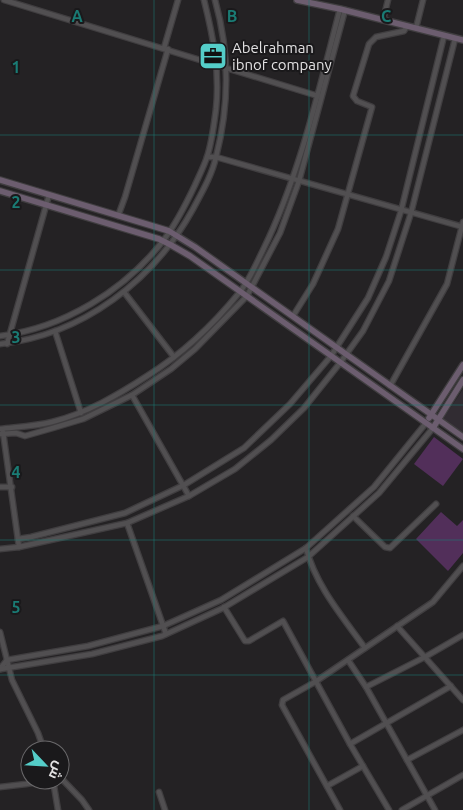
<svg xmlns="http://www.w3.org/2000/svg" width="463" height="810" viewBox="0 0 463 810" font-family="Ubuntu,Cairo,sans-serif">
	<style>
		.built { fill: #312c32 }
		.green { fill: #522f5a }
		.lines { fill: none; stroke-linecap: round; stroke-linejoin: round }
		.street-casing { stroke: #403e40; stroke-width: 7 }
		.secondary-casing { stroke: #403e40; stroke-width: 8 }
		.street { stroke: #514f51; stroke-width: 4.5 }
		.secondary { stroke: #6c5d6f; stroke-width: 5.5 }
		.grid { fill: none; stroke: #1a7b74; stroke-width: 1; stroke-opacity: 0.55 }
		.labels { text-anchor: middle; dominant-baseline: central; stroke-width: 4; stroke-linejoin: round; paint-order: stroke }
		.poi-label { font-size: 15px; fill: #e2e1e2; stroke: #1a191b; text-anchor: start }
		.grid-label { font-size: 16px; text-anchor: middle; font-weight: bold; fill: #1a7b74; stroke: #1a191b; stroke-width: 4; stroke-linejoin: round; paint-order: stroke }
	</style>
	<rect width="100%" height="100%" fill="#242224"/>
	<path class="built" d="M463 389V432L443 419Z"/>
	<g class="green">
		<path d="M434 437 463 459 443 486 414 464Z"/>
		<path d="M441 512 457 526 463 520V553L448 571 416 539Z"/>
	</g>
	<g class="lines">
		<defs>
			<g id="street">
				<path d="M4 0 318 96"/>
				<path d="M383 20 388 0"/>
				<path d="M416 28 423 0"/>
				<path d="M164 48 178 0"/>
				<path d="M207 157H216L463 227"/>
				<path d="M118 216 125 197 168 49"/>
				<path d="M124 292 174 357"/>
				<path d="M293 316 313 284 338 229 372 107 357 101 353 96 369 44 376 37 404 31 407 26"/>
				<path d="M55 331 81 413"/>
				<path d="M0 336C63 328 124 291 163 241 176 224 186 204 195 185 199 176 204 166 207 157 212 142 214 124 216 109 220 71 213 36 204 0"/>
				<path d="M0 344C83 335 154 280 193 209 202 192 212 175 216 157 230 103 230 53 215 0"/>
				<path d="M7 344 49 195"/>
				<path d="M390 386 447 284 463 222"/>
				<path d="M132 395 189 496"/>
				<path d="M0 429C17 427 36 426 52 422 87 413 118 395 147 376 182 354 213 325 239 293 249 281 256 264 263 250 300 175 319 89 340 9"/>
				<path d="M3 432 19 547"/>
				<path d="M0 434 16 433 25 436 53 428 83 419 132 395 171 369 195 349 247 296 280 233 299 181 345 10"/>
				<path d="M0 487H12"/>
				<path d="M353 516 385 547 390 548 436 504"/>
				<path d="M127 523 166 634"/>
				<path d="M18 539 31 537 125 513 184 485 244 448 290 404 331 356 368 298 386 257 401 211 444 36"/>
				<path d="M306 548C316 586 342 616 365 648"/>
				<path d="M0 549 19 547 127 523 189 496 235 469 271 440 304 408 340 363 363 331 389 281 411 213 455 39"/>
				<path d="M224 607 245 641H249L283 621 350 744 389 810"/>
				<path d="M397 626 463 700"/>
				<path d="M0 632 12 680 38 733 44 750"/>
				<path d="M348 660 366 687 435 810"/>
				<path d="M0 669 7 660 88 646 163 626 221 600 306 548 374 487 426 423"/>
				<path d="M1 669 92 654 162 636 223 608 308 557 379 493 433 428"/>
				<path d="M366 687 425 657 463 635"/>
				<path d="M350 744 451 686"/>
				<path d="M407 760 463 730"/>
				<path d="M60 777 82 800 89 810"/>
				<path d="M53 780 58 810"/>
				<path d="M327 786 363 766"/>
				<path d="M0 787 26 784 48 780"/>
				<path d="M159 792 165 810"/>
				<path d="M340 810 282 705 283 700 315 682 433 602 463 566"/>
				<path d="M402 810 463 775"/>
			</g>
			<g id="secondary">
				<path d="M297 0 340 9 463 40"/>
				<path d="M0 180 156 227 169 231 195 247 463 437"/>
				<path d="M0 191 159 239 171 245 190 256 463 449"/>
				<path d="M429 418 463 365"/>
				<path d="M433 428 463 380"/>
			</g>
		</defs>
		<use href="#street" class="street-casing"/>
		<use href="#secondary" class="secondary-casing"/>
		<use href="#street" class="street"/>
		<use href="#secondary" class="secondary"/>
	</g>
	<path class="grid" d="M154 0V810M309 0V810M0 135H463M0 270H463M0 405H463M0 540H463M0 675H463"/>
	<defs>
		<symbol id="office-square" viewBox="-11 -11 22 22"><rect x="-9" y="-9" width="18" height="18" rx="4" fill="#54cdc8" stroke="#1a191b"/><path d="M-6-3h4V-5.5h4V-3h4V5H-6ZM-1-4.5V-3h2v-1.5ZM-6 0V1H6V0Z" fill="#111"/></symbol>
	</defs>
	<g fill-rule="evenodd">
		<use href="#office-square" x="197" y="40" width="32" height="32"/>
	</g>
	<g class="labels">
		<g class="poi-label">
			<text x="232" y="47">Abelrahman<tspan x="232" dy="17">ibnof company</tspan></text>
		</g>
	</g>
	<g class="grid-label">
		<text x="77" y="22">A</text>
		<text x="232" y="22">B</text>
		<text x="386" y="22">C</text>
		<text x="16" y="73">1</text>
		<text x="16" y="208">2</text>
		<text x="16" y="343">3</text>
		<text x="16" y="478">4</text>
		<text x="16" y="613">5</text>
	</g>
	<g transform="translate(45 765) rotate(115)"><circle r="24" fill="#1a191b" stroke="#6a696b"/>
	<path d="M0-4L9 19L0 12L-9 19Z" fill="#54cdc8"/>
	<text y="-8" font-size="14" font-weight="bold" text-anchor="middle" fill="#e2e1e2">ش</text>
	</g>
</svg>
